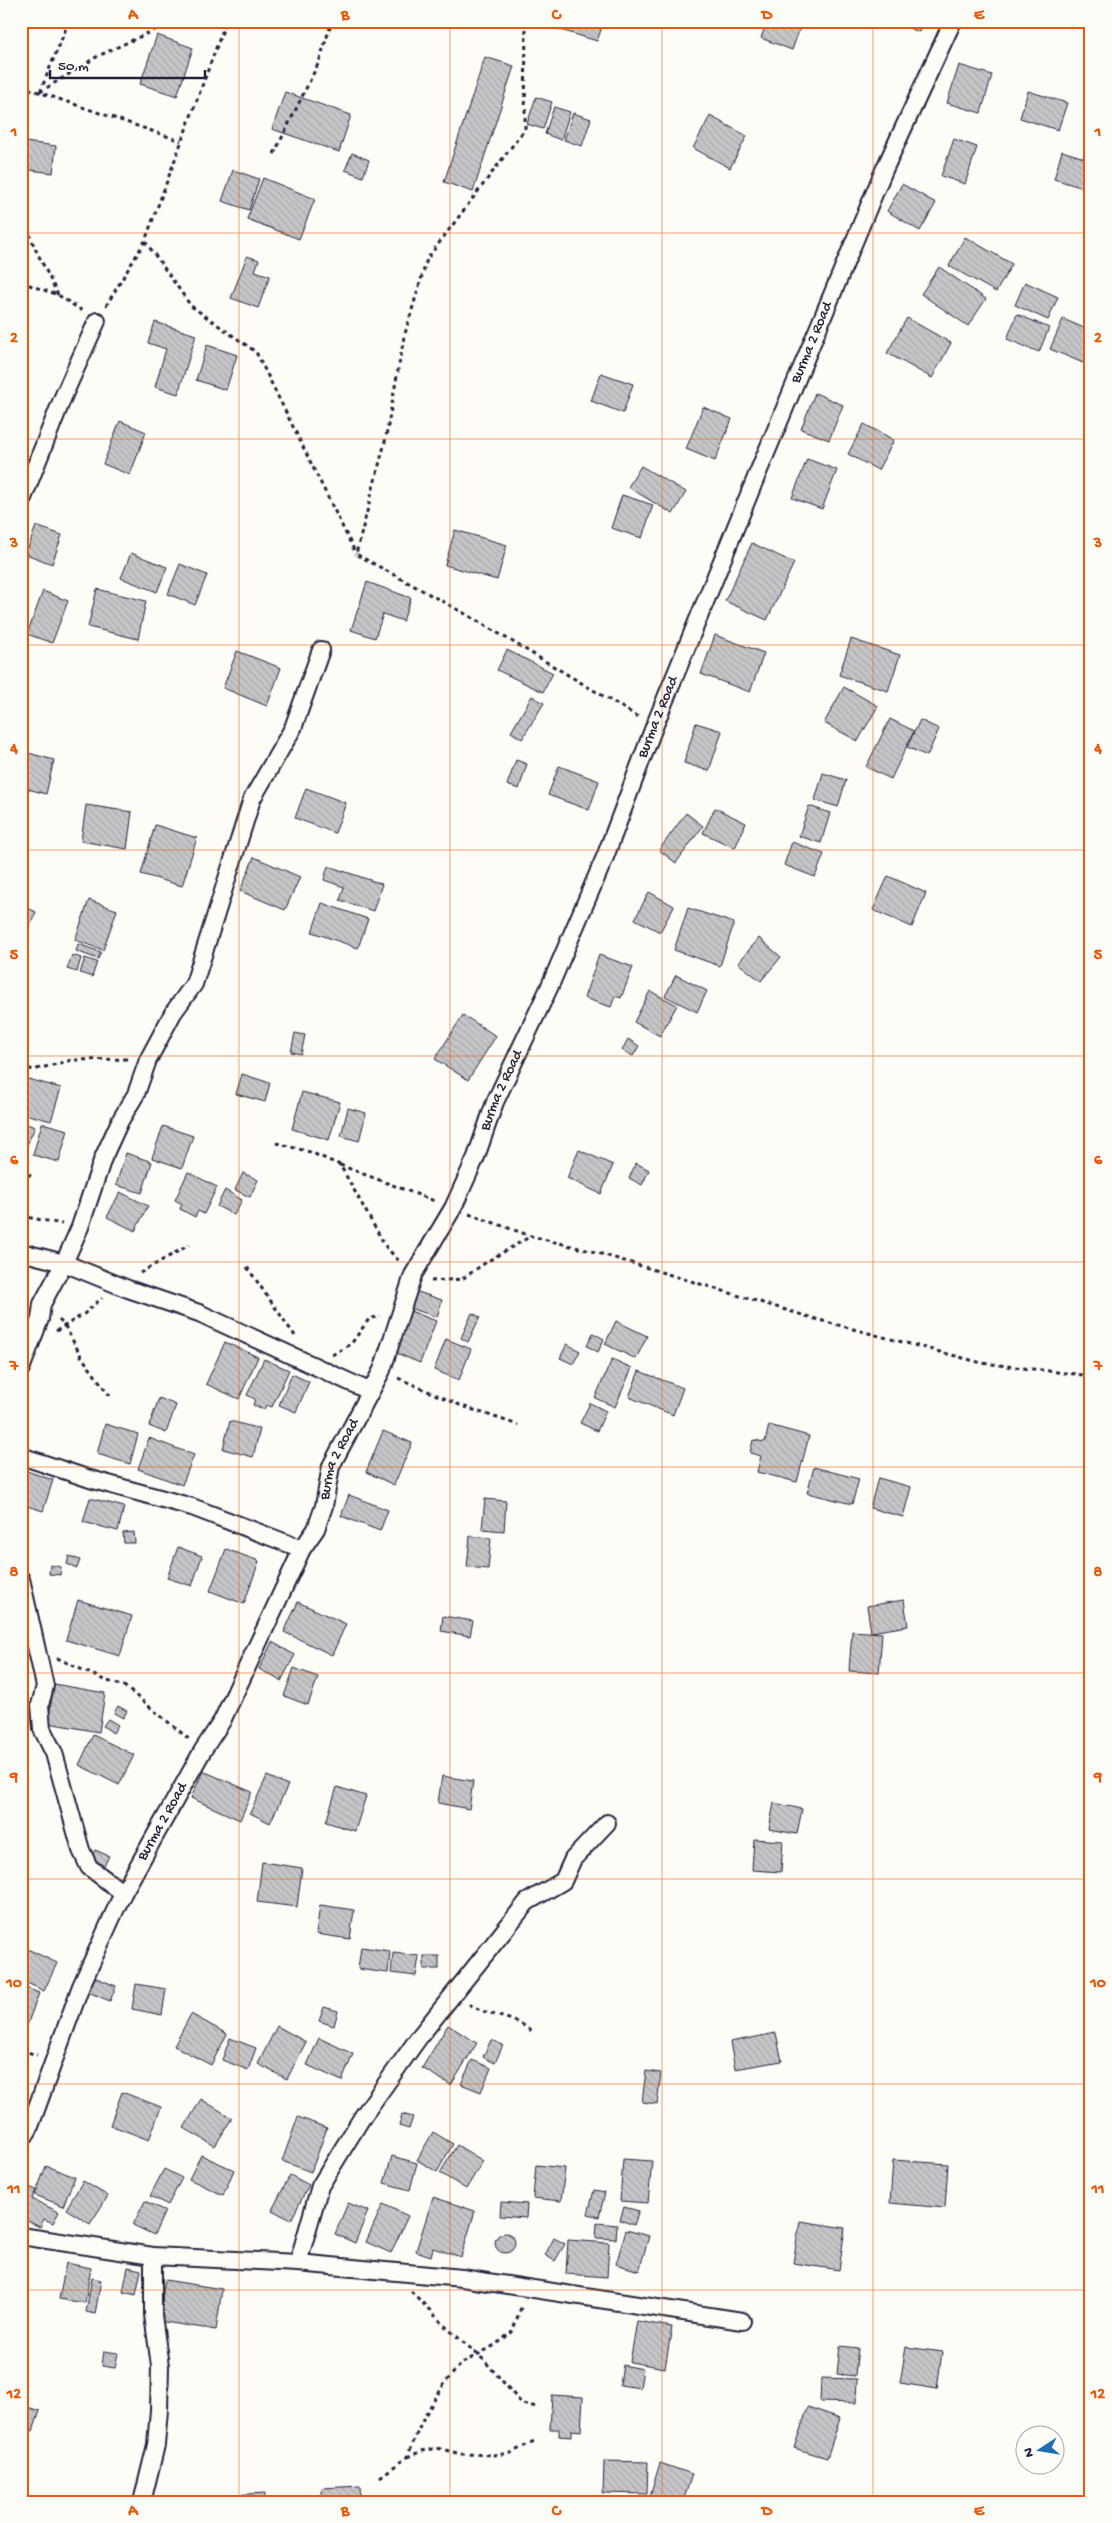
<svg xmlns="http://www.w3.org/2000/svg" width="1112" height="2523" viewBox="0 0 1112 2523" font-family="'Gochi Hand',sans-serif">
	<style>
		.building { fill: url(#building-back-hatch); stroke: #22223b }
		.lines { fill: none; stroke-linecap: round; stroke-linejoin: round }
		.street-casing { stroke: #22223b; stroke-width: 20 }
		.path { stroke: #22223b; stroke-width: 3; stroke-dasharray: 4 4; stroke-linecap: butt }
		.street { stroke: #fdfcf7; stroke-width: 16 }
		.grid { fill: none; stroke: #e8590c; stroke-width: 1; stroke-opacity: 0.55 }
		.labels { text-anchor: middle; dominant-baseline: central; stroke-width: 4; stroke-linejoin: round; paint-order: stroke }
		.street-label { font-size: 15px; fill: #22223b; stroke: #fdfcf7 }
		.neatline { fill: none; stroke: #e8590c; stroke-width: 2 }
		.grid-label { font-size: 16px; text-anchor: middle; font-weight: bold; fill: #e8590c }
	</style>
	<defs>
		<pattern id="building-back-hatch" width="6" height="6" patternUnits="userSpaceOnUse" patternTransform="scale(1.25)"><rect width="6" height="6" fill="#c6c6c8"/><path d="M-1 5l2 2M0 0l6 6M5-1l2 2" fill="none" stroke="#aaaaad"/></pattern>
	</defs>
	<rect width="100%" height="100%" fill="#fdfcf7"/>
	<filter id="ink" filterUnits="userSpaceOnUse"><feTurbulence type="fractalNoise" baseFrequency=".02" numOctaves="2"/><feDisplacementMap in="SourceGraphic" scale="10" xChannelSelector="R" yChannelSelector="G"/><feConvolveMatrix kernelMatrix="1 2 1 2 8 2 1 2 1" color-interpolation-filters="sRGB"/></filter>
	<g filter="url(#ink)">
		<g class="building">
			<path d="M541 21H604L597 41 541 24Z"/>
			<path d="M767 21H782L800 28 792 50 761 38Z"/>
			<path d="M891 21H923L919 32Z"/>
			<path d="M157 35 193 48 177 96 140 84Z"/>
			<path d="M485 57 514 66 473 192 444 182Z"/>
			<path d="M959 65 992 75 981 113 947 103Z"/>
			<path d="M1028 91 1067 103 1058 130 1020 118Z"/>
			<path d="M285 92 351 115 339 152 272 129Z"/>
			<path d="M536 97 552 102 543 129 527 124Z"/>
			<path d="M554 107 570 112 561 140 545 134Z"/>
			<path d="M573 113 591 119 582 146 564 140Z"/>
			<path d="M710 116 747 136 730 168 693 148Z"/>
			<path d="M954 139 977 147 965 184 941 176Z"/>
			<path d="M25 142 56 146 53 173 22 169Z"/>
			<path d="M1062 151 1091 160 1090 190 1054 179Z"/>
			<path d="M352 153 369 160 363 177 345 170Z"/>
			<path d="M233 170 259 179 249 210 222 201Z"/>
			<path d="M263 178 315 199 299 239 247 219Z"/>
			<path d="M902 184 936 203 920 231 887 211Z"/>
			<path d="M965 237 1012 264 996 292 949 266Z"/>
			<path d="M247 256 259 260 255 271 270 276 258 308 231 298Z"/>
			<path d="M939 267 986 299 968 326 921 294Z"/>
			<path d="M1025 282 1058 297 1048 320 1015 305Z"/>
			<path d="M1017 314 1049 328 1039 352 1007 339Z"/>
			<path d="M907 318 951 343 932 378 887 353Z"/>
			<path d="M1063 319 1091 331V345L1083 363 1050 349Z"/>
			<path d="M155 322 196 335 178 394 155 387 166 349 148 343Z"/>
			<path d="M207 345 237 355 226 390 196 380Z"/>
			<path d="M601 373 633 384 623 413 591 401Z"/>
			<path d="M815 393 843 405 829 440 801 429Z"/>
			<path d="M703 407 732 419 715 461 686 449Z"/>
			<path d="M120 421 146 432 130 475 103 464Z"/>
			<path d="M864 424 894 440 878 470 848 454Z"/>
			<path d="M807 459 837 470 822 509 792 498Z"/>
			<path d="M641 466 686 492 673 514 628 487Z"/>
			<path d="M622 495 653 505 642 538 611 528Z"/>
			<path d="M36 526 62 535 52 564 26 554Z"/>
			<path d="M455 530 507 545 497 580 445 565Z"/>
			<path d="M752 543 794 563 767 620 725 601Z"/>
			<path d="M131 553 167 567 157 592 121 578Z"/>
			<path d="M180 564 207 575 195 605 168 594Z"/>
			<path d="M367 582 411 598 403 621 383 614 375 638 351 630Z"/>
			<path d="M97 589 146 601 138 639 88 627Z"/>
			<path d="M43 591 68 601 52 643 27 634Z"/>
			<path d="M715 635 764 653 750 692 701 674Z"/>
			<path d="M851 639 900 655 888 691 839 675Z"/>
			<path d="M507 650 553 673 543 692 497 670Z"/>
			<path d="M237 651 281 668 267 706 223 688Z"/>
			<path d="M844 687 878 706 858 741 824 723Z"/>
			<path d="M532 696 544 703 522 739 511 732Z"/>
			<path d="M890 719 914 731 891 779 866 767Z"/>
			<path d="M920 720 939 729 927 756 907 747Z"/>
			<path d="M696 723 722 731 709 771 684 763Z"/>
			<path d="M21 751 54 760 46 794 21 787Z"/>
			<path d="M516 760 527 764 519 789 507 785Z"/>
			<path d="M559 766 599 781 589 810 548 795Z"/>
			<path d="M823 773 846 780 838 807 815 800Z"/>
			<path d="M306 788 346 803 335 833 295 818Z"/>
			<path d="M86 805 132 812 127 849 81 841Z"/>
			<path d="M809 806 830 813 821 843 799 836Z"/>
			<path d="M715 808 746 823 735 848 703 833Z"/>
			<path d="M686 813 703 826 676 863 659 850Z"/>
			<path d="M155 825 197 838 182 886 141 874Z"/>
			<path d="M792 842 824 854 815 877 784 865Z"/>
			<path d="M254 857 300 877 285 910 240 891Z"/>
			<path d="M328 866 382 884 373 911 340 900 344 887 324 880Z"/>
			<path d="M888 876 926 893 912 927 873 910Z"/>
			<path d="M649 892 674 906 660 932 635 919Z"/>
			<path d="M89 900 117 910 103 950 75 940Z"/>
			<path d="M322 903 368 919 358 948 312 932Z"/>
			<path d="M21 905 36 912 21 944Z"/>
			<path d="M688 908 734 923 720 966 674 950Z"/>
			<path d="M759 938 781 957 761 981 738 963Z"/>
			<path d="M78 944 101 952 98 959 76 951Z"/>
			<path d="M72 955 81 958 77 972 67 969Z"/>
			<path d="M599 955 633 967 621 998 615 996 611 1007 584 998Z"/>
			<path d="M85 958 97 962 92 977 80 973Z"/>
			<path d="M676 975 707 991 697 1012 665 996Z"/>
			<path d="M650 991 677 1005 660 1036 634 1022Z"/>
			<path d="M463 1015 496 1036 468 1080 435 1059Z"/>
			<path d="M295 1033 305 1035 301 1054 291 1052Z"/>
			<path d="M628 1039 639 1046 633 1056 622 1050Z"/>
			<path d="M242 1074 270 1083 265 1102 236 1094Z"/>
			<path d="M21 1077 61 1088 51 1121 21 1113Z"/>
			<path d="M302 1092 340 1102 329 1140 292 1129Z"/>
			<path d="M348 1108 366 1113 359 1141 341 1136Z"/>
			<path d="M21 1122 35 1127 23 1154 21 1153Z"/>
			<path d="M42 1123 68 1130 59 1162 33 1155Z"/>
			<path d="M163 1126 193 1136 182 1168 152 1158Z"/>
			<path d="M579 1150 613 1165 601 1194 567 1178Z"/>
			<path d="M126 1153 152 1162 142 1193 116 1185Z"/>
			<path d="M636 1163 649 1170 642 1185 629 1178Z"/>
			<path d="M188 1172 217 1187 204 1214 198 1211 195 1217 180 1209 182 1204 175 1200Z"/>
			<path d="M243 1173 258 1180 250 1197 235 1190Z"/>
			<path d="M225 1190 242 1200 234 1215 217 1206Z"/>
			<path d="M120 1192 148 1206 135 1231 107 1217Z"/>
			<path d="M412 1290 442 1300 437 1317 407 1307Z"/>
			<path d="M408 1310 436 1321 420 1363 392 1351Z"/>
			<path d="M472 1313 480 1317 468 1342 461 1338Z"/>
			<path d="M616 1321 647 1336 636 1359 605 1344Z"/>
			<path d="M593 1333 604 1339 598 1352 587 1346Z"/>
			<path d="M446 1339 471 1349 459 1380 434 1370Z"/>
			<path d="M225 1342 258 1357 239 1399 206 1384Z"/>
			<path d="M567 1344 580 1351 573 1364 560 1358Z"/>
			<path d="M264 1359 289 1370 272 1407 266 1405 264 1410 253 1405 255 1399 247 1395Z"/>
			<path d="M612 1359 632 1368 615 1407 595 1398Z"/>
			<path d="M639 1371 683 1388 673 1415 629 1397Z"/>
			<path d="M292 1374 309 1382 296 1412 279 1405Z"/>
			<path d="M159 1398 176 1405 166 1433 149 1426Z"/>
			<path d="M590 1403 606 1411 597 1431 580 1423Z"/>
			<path d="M230 1421 260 1429 253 1457 223 1449Z"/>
			<path d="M105 1424 138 1434 130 1464 97 1454Z"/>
			<path d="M769 1425 809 1436 797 1482 757 1472 761 1456 750 1453 753 1440 765 1442Z"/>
			<path d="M383 1431 412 1443 394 1485 366 1472Z"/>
			<path d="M149 1438 194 1455 182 1485 138 1469Z"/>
			<path d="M814 1467 859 1479 852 1504 807 1493Z"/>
			<path d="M21 1469 53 1480 43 1511 21 1504Z"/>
			<path d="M878 1478 911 1487 903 1517 870 1508Z"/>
			<path d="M349 1495 388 1510 380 1531 341 1516Z"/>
			<path d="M90 1498 124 1507 118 1531 83 1522Z"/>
			<path d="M485 1499 506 1501 504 1531 482 1529Z"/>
			<path d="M134 1532 135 1543H124L123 1533Z"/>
			<path d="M470 1536 491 1538 488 1569 467 1567Z"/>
			<path d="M178 1547 202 1556 192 1586 167 1578Z"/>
			<path d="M226 1549 259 1561 244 1604 210 1591Z"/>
			<path d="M69 1556 80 1560 77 1568 67 1564Z"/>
			<path d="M50 1565 61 1567 60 1575 49 1574Z"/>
			<path d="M78 1600 132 1616 120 1656 66 1640Z"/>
			<path d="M904 1600 908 1626 871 1632 867 1606Z"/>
			<path d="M298 1602 346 1624 332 1655 284 1632Z"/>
			<path d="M443 1616 473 1621 470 1636 441 1631Z"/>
			<path d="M852 1631 882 1633 879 1673 849 1671Z"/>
			<path d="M272 1642 295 1655 281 1681 259 1669Z"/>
			<path d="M294 1668 318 1677 308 1705 284 1696Z"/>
			<path d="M54 1684 105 1693 99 1732 48 1723Z"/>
			<path d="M118 1706 127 1711 123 1718 114 1713Z"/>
			<path d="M108 1719 118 1725 113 1733 103 1726Z"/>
			<path d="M93 1735 134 1755 119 1785 79 1765Z"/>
			<path d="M203 1771 252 1792 240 1820 191 1798Z"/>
			<path d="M267 1776 288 1785 270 1823 250 1813Z"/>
			<path d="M442 1776 473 1781 469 1809 438 1803Z"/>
			<path d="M337 1787 366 1796 355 1831 326 1822Z"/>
			<path d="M774 1803 802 1809 797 1834 769 1829Z"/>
			<path d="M754 1839 783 1841 781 1872 752 1870Z"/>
			<path d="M95 1850 109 1856 104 1866 91 1860Z"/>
			<path d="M262 1862 302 1868 297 1907 257 1902Z"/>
			<path d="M320 1905 354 1910 350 1939 316 1934Z"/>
			<path d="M21 1946 57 1963 44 1991 21 1980Z"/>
			<path d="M361 1947 390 1951 388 1973 358 1969Z"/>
			<path d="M393 1953 419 1956 416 1976 391 1973Z"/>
			<rect x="424" y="1956" width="15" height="13"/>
			<path d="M94 1977 116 1986 110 2001 88 1992Z"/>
			<path d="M136 1984 166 1989 162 2015 132 2009Z"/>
			<path d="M21 1986 39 1993 23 2036H21Z"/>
			<path d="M324 2007 338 2011 334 2026 319 2021Z"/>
			<path d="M191 2014 227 2034 211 2065 174 2046Z"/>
			<path d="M448 2025 477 2043 451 2085 422 2068Z"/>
			<path d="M277 2026 306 2042 287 2079 258 2064Z"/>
			<path d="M776 2033 782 2061 735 2069 730 2042Z"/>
			<path d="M230 2038 256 2048 248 2070 222 2060Z"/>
			<path d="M319 2038 353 2054 342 2081 307 2065Z"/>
			<path d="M491 2040 503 2045 495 2063 483 2057Z"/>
			<path d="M472 2060 491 2068 481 2092 461 2084Z"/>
			<path d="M646 2071 661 2073 657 2104 642 2102Z"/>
			<path d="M122 2092 161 2107 149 2140 110 2125Z"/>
			<path d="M201 2099 232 2118 215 2146 184 2128Z"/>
			<path d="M402 2114 413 2117 409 2129 399 2126Z"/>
			<path d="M298 2117 327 2128 311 2172 282 2161Z"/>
			<path d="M433 2132 453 2144 437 2172 417 2160Z"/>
			<path d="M457 2145 483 2161 466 2189 440 2173Z"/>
			<path d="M201 2155 234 2170 223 2195 189 2179Z"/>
			<path d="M392 2156 417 2163 410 2190 384 2183Z"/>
			<path d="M623 2159 652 2161 648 2203 620 2201Z"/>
			<path d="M893 2160 948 2164 945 2208 890 2203Z"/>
			<path d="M536 2165 565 2168 561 2201 533 2198Z"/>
			<path d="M46 2166 75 2177 63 2206 35 2195Z"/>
			<path d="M164 2169 182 2178 168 2205 150 2196Z"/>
			<path d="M290 2175 309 2185 291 2220 272 2210Z"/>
			<path d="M83 2181 108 2196 90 2224 66 2209Z"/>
			<path d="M21 2183 36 2190 32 2199 59 2212 53 2223 44 2219 40 2227 23 2219 21 2221Z"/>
			<path d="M594 2190 605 2192 599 2217 588 2214Z"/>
			<path d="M433 2197 475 2211 461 2257 433 2248 431 2256 416 2251Z"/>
			<path d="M145 2201 165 2211 154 2235 133 2225Z"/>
			<path d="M501 2202 527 2204 526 2218 500 2216Z"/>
			<path d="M348 2203 368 2211 355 2243 335 2234Z"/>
			<path d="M383 2204 408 2216 391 2253 366 2242Z"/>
			<path d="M624 2207 639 2211 634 2225 620 2220Z"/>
			<path d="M800 2221 845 2228 839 2270 793 2263Z"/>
			<path d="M597 2223 617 2225 616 2239 596 2238Z"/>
			<path d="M626 2230 649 2236 639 2271 616 2264Z"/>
			<circle cx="505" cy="2243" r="10"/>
			<path d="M554 2238 565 2244 555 2261 545 2255Z"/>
			<path d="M568 2240 609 2243 607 2277 566 2274Z"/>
			<path d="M66 2263 91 2268 85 2303 59 2299Z"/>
			<path d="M128 2267 141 2270 136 2295 123 2292Z"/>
			<path d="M92 2278 101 2280 95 2314 86 2312Z"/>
			<path d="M165 2280 222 2289 216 2330 158 2321Z"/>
			<path d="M637 2321 672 2327 665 2368 630 2362Z"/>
			<path d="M840 2346 858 2348 855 2376 837 2374Z"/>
			<path d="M906 2347 942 2352 937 2389 900 2383Z"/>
			<path d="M104 2351 118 2353 115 2368 102 2366Z"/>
			<path d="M623 2365 643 2369 640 2388 620 2385Z"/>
			<path d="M821 2378 857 2379 856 2403 820 2402Z"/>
			<path d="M552 2395 583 2397 581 2431 571 2430V2437L559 2436V2429H550Z"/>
			<path d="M21 2405 40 2411 33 2431 21 2427Z"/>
			<path d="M808 2407 840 2418 827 2458 794 2448Z"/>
			<path d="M604 2461 648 2462 647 2494 603 2493Z"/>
			<path d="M660 2463 692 2474 683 2502H648Z"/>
			<path d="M360 2486 361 2502H322V2488Z"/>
			<path d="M265 2493V2502H232V2495Z"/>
		</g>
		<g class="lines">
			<defs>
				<g id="street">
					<path d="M21 503 63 397 97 321"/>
					<path d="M321 650 293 728 252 799 194 984 173 1013 148 1060 136 1094 120 1121 103 1158 80 1227 64 1263 128 1289 199 1313 369 1391"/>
					<path d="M21 1252 64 1263 42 1304 40 1319 21 1369"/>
					<path d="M21 1456 90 1479 192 1507 302 1549"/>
					<path d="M21 1579 45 1686 40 1705 42 1729 54 1753 81 1850 89 1867 123 1893"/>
					<path id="s1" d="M21 2142 29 2129 81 1986 123 1893 203 1750 222 1721 302 1549 316 1529 324 1506 331 1466 382 1370 413 1275 453 1208 476 1157 495 1102 549 988 605 857 654 727 757 475 884 170 953 21"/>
					<path d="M21 2236 153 2256 298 2263 462 2278 742 2321"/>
					<path d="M298 2263 320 2186 363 2116 420 2036 527 1902 563 1881 573 1859 607 1823"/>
					<path d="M142 2502 156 2445 159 2410 160 2366 153 2315V2256"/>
				</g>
			</defs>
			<use href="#street" class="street-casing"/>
			<g class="path">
				<path d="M526 21 525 129 427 259 404 337 385 442 356 554 471 617 640 718"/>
				<path d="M21 86 181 141"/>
				<path d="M40 92 98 56 174 21"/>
				<path d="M40 92 69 21"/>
				<path d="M274 154 319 62 332 21"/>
				<path d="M21 211 34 246 58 295"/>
				<path d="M145 241 191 306 256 352 356 554"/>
				<path d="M21 282 58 295 84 312"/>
				<path d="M106 306 145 241 226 21"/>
				<path d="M21 1066 33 1070 72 1060 130 1059"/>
				<path d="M276 1143 310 1152 340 1165 386 1247 400 1262"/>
				<path d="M340 1165 437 1202"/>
				<path d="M21 1180 31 1174"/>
				<path d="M469 1214 531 1236 595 1252 819 1320 982 1363 1091 1376"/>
				<path d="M21 1216 62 1224"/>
				<path d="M247 1267 295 1336"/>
				<path d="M140 1273 189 1245"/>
				<path d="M431 1281 462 1279 488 1261 531 1236"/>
				<path d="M59 1320 65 1326 81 1356 110 1396"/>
				<path d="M56 1331 84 1314 102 1298"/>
				<path d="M332 1355 351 1344 369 1319 380 1316"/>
				<path d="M398 1378 462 1406 518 1425"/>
				<path d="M57 1658 104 1680 124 1686 189 1739"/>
				<path d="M469 2004C488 2017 518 2016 533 2033"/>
				<path d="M21 2050 37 2055"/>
				<path d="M411 2291 446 2327 484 2360 522 2404 537 2407"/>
				<path d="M407 2457 422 2451 437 2448 461 2454 493 2455 511 2453 534 2441"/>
				<path d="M380 2477 407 2457 424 2417 444 2384 461 2364 495 2345 512 2332 522 2305"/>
			</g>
			<use href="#street" class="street"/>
		</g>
	</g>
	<path class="grid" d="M239 21V2502M450 21V2502M662 21V2502M873 21V2502M21 233H1091M21 439H1091M21 645H1091M21 850H1091M21 1056H1091M21 1262H1091M21 1467H1091M21 1673H1091M21 1879H1091M21 2084H1091M21 2290H1091"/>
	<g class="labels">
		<g class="street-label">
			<text stroke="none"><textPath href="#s1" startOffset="1971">Burma 2 Road</textPath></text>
			<text stroke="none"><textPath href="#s1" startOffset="1566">Burma 2 Road</textPath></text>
			<text stroke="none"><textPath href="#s1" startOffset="1161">Burma 2 Road</textPath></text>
			<text stroke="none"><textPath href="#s1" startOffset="756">Burma 2 Road</textPath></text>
			<text stroke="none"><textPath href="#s1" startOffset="351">Burma 2 Road</textPath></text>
		</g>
	</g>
	<rect width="1112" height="2523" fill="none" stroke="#fdfcf7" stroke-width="55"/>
	<g transform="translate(1040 2450) rotate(258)"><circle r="24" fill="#fdfcf7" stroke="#a5a5ac"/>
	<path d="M0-4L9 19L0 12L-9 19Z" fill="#1f6fb2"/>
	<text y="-8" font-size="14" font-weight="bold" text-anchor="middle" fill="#22223b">N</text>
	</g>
	<path d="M50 70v8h155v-8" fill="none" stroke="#22223b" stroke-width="2.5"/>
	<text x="58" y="70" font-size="15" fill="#22223b" stroke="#fdfcf7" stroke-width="4" paint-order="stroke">50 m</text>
	<rect x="28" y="28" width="1056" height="2468" class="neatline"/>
	<g class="grid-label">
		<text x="133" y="19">A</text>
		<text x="345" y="19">B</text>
		<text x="556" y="19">C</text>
		<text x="767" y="19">D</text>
		<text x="979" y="19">E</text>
		<text x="14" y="136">1</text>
		<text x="1098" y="136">1</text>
		<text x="14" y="342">2</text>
		<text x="1098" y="342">2</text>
		<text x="14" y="547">3</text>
		<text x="1098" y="547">3</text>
		<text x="14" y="753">4</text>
		<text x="1098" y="753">4</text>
		<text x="14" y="959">5</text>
		<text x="1098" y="959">5</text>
		<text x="14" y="1164">6</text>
		<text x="1098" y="1164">6</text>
		<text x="14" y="1370">7</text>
		<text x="1098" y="1370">7</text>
		<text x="14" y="1576">8</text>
		<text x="1098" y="1576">8</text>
		<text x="14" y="1781">9</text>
		<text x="1098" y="1781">9</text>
		<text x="14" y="1987">10</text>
		<text x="1098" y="1987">10</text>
		<text x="14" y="2193">11</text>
		<text x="1098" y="2193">11</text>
		<text x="14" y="2398">12</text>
		<text x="1098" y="2398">12</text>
		<text x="133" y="2515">A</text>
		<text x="345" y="2515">B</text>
		<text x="556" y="2515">C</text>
		<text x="767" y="2515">D</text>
		<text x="979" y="2515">E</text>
	</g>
</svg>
